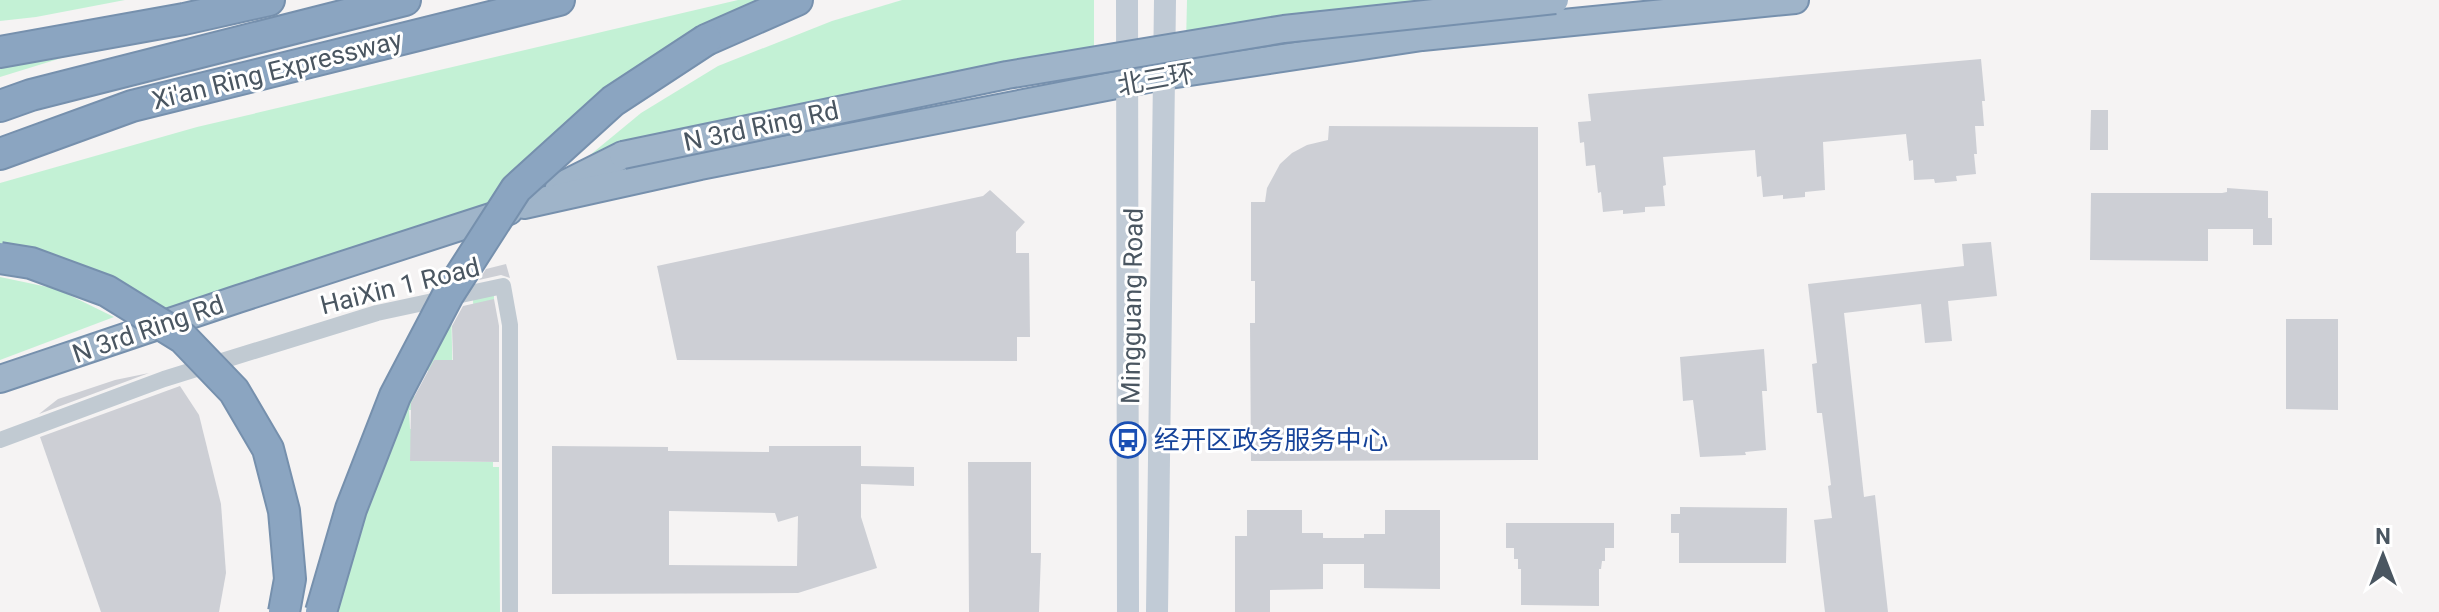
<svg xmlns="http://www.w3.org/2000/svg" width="2439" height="612" viewBox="0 0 2439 612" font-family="Roboto,'Noto Sans SC',sans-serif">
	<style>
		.green { fill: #c3f1d5 }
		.building { fill: #cdcfd5; fill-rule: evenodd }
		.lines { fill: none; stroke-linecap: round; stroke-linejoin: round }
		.trunk-casing { stroke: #7690ad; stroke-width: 30 }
		.motorway-casing { stroke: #7690ad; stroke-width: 34 }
		.minor { stroke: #c1cad2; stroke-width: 16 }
		.secondary { stroke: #c1cbd6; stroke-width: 22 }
		.trunk { stroke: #9fb4c9; stroke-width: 26 }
		.motorway { stroke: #8ba5c1; stroke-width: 30 }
		.trunk-bridge-casing { stroke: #7690ad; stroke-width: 30; stroke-linecap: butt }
		.motorway-bridge-casing { stroke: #7690ad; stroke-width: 34; stroke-linecap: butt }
		.trunk-bridge { stroke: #9fb4c9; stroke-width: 26 }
		.motorway-bridge { stroke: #8ba5c1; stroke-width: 30 }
		.labels { text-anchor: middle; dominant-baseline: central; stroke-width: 6; stroke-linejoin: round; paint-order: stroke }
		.street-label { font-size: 26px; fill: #4a5661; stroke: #fff }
		.transit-label { font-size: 26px; fill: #164399; stroke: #fff; text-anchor: start }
	</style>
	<rect width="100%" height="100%" fill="#f5f3f3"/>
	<g class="green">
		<path d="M0 0H125L36 17 0 21Z"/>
		<path d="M738 0H780L626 84 483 217 162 310 0 247V183L197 127Z"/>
		<path d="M902 0H1094V55L578 165 641 113 718 66 832 21Z"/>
		<path d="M1187 0H1520L1186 45Z"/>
		<path d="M81 52 0 77V65Z"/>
		<path d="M0 277 57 289 114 317 0 360Z"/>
		<path d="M494 293 493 410H409L410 429 492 430 411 442 410 461 493 462V467H499L500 612H324L410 396 428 397V359L451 302 453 392H474L473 295Z"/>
	</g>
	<g class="building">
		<path d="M1981 59 1985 101H1982L1984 126H1975L1977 154H1974L1976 174 1956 176 1957 181 1935 183 1934 179 1914 180 1913 160 1909 161 1906 134 1823 142 1825 190 1805 192V197L1783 199V195L1763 197 1761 176 1757 177 1755 150 1663 157 1666 185 1663 186 1665 206 1645 207V212L1623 214V210L1603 212 1601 192 1598 193 1595 165 1586 166 1584 142 1580 143 1578 122 1591 121 1588 94Z"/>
		<path d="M2091 110H2108V150H2090Z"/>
		<path d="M1329 126 1538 127V460L1251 461 1250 323H1255V281H1251V202H1265L1267 188 1280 164 1292 153 1307 145 1328 140Z"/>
		<path d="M2227 188 2268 191V218H2272V245H2253V229H2208V261L2090 260 2091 193H2222L2227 192Z"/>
		<path d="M990 190 1025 222 1016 232V253H1029L1030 337H1017V361L677 360 657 266 983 196Z"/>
		<path d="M1991 242 1997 296 1948 301 1952 341 1925 343 1921 304 1844 313 1864 497 1875 495 1888 612H1825L1814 520 1832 518 1828 486 1831 485 1822 413H1817L1812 364 1817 363 1808 284 1964 266 1962 244Z"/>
		<path d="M506 264 510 278 501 275 479 280 486 269Z"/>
		<path d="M494 299 499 326V462L410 461 411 403 434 360H453L452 326 463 306Z"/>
		<path d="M2286 319H2338V410L2286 409Z"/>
		<path d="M1764 349 1767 391H1762L1766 450 1745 452 1746 455 1700 457 1693 400 1683 401 1680 357Z"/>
		<path d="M149 373 39 414 58 399 115 380Z"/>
		<path d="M180 386 199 415 221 504 226 573 219 612H101L40 437Z"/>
		<path d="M552 446 668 447V451L769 452V446H861V466L914 467V486L861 484V517L877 568 798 593 552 594ZM669 511 775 513 778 522 798 516 797 566 669 565Z"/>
		<path d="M968 462H1031V553H1041L1039 612H969Z"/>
		<path d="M1680 507 1787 508 1786 563H1679V533H1671V514H1680Z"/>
		<path d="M1247 510H1302V533H1323V538H1364V534H1385V510H1440V589L1364 588V564H1323V589L1270 590V612H1235V536H1247Z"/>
		<path d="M1506 523H1614V548H1605V561H1602L1601 569H1599V606L1521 605V569H1518V559H1514V548H1506Z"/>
	</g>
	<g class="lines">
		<defs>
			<g id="trunk">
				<path d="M559 187 623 155"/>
				<path d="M524 205 700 166 1163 76 1422 37 1795 0"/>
				<path d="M0 379 238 299 509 211"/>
			</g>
			<g id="motorway">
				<path d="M706 40 797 0"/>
				<path d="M0 52 184 19 269 0"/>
				<path d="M0 106 31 95 405 0"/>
				<path d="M0 154 132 106 559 0"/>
			</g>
		</defs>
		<use href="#trunk" class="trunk-casing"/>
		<use href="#motorway" class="motorway-casing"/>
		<path class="minor" d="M0 440 164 379 377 313 503 286 510 325V612"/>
		<g class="secondary">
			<path d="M1127 0 1128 612"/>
			<path d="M1157 612 1165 0"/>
		</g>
		<use href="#trunk" class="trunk"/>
		<use href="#motorway" class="motorway"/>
		<defs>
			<path id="trunk-bridge" d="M623 155 1007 75 1284 29 1555 0"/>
			<g id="motorway-bridge">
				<path d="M0 258 31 263 107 291 183 338 234 391 268 449 284 511 290 579 284 612"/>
				<path d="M321 612 351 509 395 396 448 295 516 189 613 101 706 40"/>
			</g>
		</defs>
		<use href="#trunk-bridge" class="trunk-bridge-casing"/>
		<use href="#motorway-bridge" class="motorway-bridge-casing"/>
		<use href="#trunk-bridge" class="trunk-bridge"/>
		<use href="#motorway-bridge" class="motorway-bridge"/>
	</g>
	<defs>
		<symbol id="bus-ring" viewBox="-11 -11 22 22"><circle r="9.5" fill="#fff" stroke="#1a4fb4" stroke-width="1.5"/><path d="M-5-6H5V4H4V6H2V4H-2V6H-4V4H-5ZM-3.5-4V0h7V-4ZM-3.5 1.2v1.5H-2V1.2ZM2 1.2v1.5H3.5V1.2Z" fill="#1a4fb4"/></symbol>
	</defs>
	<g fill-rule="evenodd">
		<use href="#bus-ring" x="1108" y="420" width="40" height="40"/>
	</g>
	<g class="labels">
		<g class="street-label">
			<text transform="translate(277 70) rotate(-14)">Xi'an Ring Expressway</text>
			<text transform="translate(1156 79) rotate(-10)">北三环</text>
			<text transform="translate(761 126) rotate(-12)">N 3rd Ring Rd</text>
			<text transform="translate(400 286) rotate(-14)">HaiXin 1 Road</text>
			<text transform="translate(1132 306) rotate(-89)">Mingguang Road</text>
			<text transform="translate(148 329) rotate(-19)">N 3rd Ring Rd</text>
		</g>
		<g class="transit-label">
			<text x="1154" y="440">经开区政务服务中心</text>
		</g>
	</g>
	<g transform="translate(2383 556)" stroke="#ffffff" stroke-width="6" paint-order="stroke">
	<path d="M0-6L14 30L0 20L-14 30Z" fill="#4a5661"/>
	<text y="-12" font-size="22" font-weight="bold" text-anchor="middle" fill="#4a5661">N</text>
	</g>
</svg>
